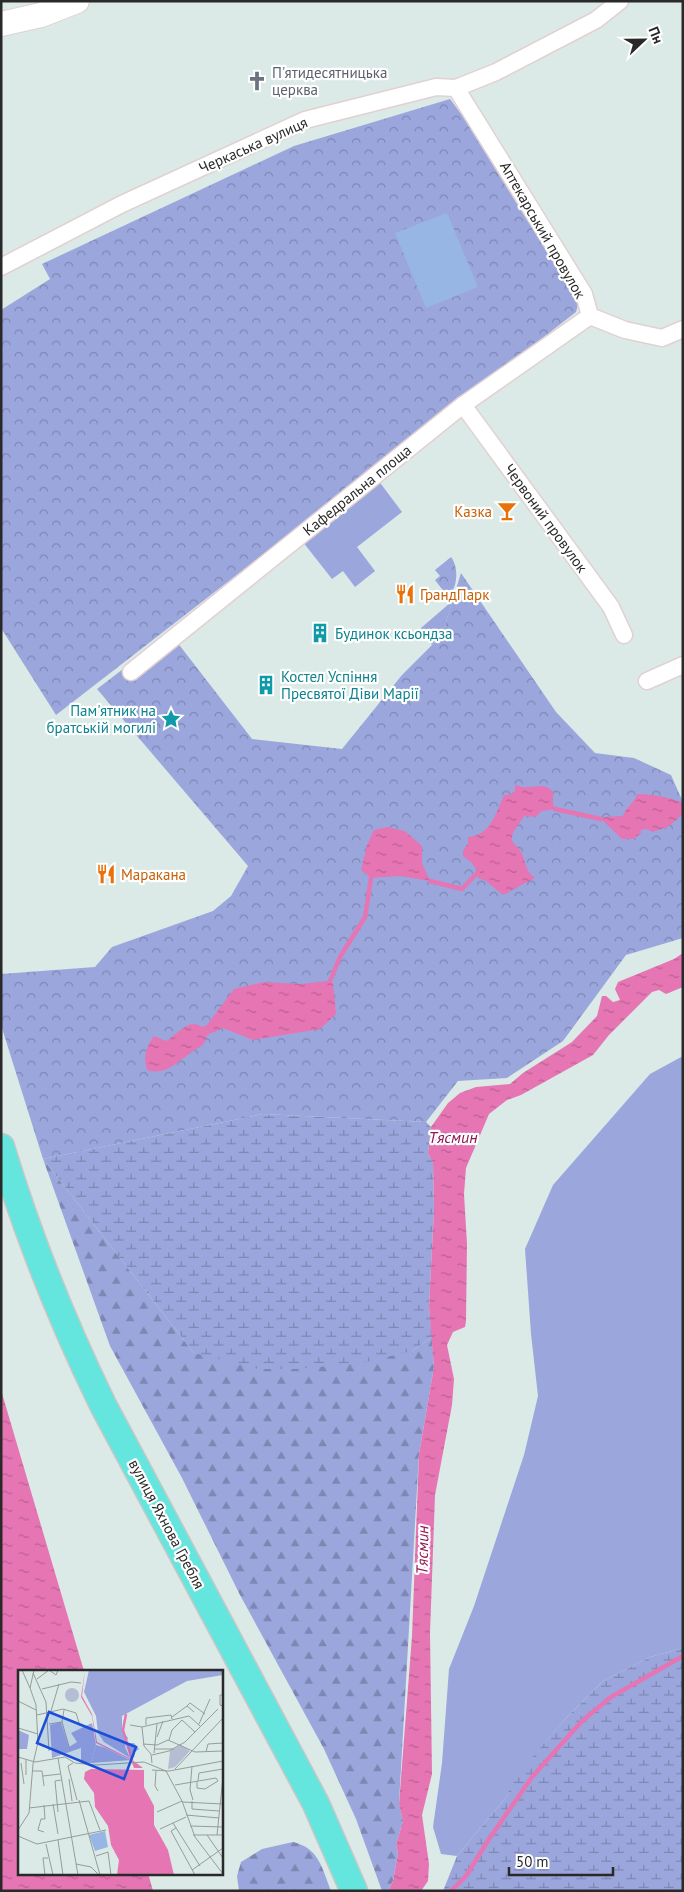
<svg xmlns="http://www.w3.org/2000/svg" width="684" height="1892" viewBox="0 0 684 1892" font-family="'PT Sans',sans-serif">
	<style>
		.grass { fill: #9ba6dd }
		.forest { fill: url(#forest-firs) }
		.wetland { fill: url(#wetland-marsh) }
		.park { fill: url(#park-crowns) }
		.pitch { fill: #97b6e4 }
		.water { fill: url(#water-ripples) }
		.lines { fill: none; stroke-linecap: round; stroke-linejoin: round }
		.stream { stroke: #e675b4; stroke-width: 4.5 }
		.street-casing { stroke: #e1d1d1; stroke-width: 19 }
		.secondary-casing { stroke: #e1d1d1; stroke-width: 26 }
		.primary-casing { stroke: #c7c7c7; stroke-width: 29 }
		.street { stroke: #fff; stroke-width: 16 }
		.secondary { stroke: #fff; stroke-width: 24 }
		.primary { stroke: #64e6df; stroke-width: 26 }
		.labels { text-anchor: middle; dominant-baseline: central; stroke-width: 4.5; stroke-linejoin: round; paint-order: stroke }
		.worship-label { font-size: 15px; fill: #5b616d; stroke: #fff; text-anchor: start }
		.street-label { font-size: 15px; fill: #292929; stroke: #fff }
		.food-label { font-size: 15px; fill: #c56008; stroke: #fff; text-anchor: start }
		.culture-label { font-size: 15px; fill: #0d838f; stroke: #fff; text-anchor: start }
		.water-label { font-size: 16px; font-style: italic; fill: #8f1650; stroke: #fff }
		.inset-river { fill: none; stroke: #e675b4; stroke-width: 2.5 }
		.inset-road { fill: none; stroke: #949d9a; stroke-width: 1 }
		.view { fill: #1d4ed8; fill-opacity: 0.15; stroke: #1d4ed8; stroke-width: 2.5 }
		.inset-edge { fill: none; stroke: #292929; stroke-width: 2.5 }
	</style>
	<defs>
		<pattern id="forest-firs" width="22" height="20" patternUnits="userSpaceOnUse" patternTransform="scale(1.25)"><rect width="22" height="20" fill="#9ba6dd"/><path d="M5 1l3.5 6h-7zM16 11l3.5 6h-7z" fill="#7e87b3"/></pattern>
		<pattern id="wetland-marsh" width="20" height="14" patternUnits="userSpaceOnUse" patternTransform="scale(1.25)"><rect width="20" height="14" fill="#9ba6dd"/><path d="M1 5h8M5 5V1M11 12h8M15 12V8" fill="none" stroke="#7e87b3"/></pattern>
		<pattern id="park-crowns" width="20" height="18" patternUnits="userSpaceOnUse" patternTransform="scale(1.25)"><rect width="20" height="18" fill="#9ba6dd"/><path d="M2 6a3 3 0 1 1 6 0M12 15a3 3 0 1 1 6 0" fill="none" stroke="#7e87b3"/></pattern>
		<pattern id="water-ripples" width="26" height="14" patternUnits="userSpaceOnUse" patternTransform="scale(1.25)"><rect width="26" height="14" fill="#e675b4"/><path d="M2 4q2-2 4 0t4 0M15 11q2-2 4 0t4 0" fill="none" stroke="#ba6092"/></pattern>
	</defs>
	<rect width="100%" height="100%" fill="#dbeae6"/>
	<g class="grass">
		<path d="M375 476 402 512 357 547 375 571 355 587 343 571 332 579 299 537Z"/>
		<path d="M450 603H452L442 635 432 645 421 628Z"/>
		<path d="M683 1056V1648L650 1657 603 1681 565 1719 513 1781 507 1796 457 1856 441 1854 433 1827 442 1763 449 1669 474 1606 524 1455 538 1396 531 1334 525 1249 553 1185 650 1074Z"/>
	</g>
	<g class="forest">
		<path d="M43 1159 194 1353 412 1351 432 1337 434 1367 419 1454 399 1803 403 1821 396 1845 398 1853 393 1881 388 1891H382L356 1819 324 1749 240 1595 182 1478 110 1346Z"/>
		<path d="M293 1842C319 1848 322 1868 331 1891H239L237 1876 241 1862 262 1849Z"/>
	</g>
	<g class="wetland">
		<path d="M263 1114 426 1122 431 1127 428 1153 433 1163 434 1209 429 1307 432 1337 412 1351 361 1363 295 1369H258L194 1353 43 1159Z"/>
		<path d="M683 1648V1891H443L457 1856 507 1796 512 1781 565 1719 603 1681 650 1657Z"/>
	</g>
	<g class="park">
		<path d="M450 99 508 177 579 301 576 312 56 715 1 628V310L50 279 42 264 294 146Z"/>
		<path d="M451 557C459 567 458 588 448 597L435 580 440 576 435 570Z"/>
		<path d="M461 573 556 712 595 753 634 758 671 775 683 802V938L626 955 563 1041 507 1078 458 1081 426 1122 263 1114 43 1159 1 1025V974L95 967 112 947 213 911 231 896 248 866 97 689 170 633 252 739 342 749 402 675 442 635Z"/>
	</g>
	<path class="pitch" d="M447 213 478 287 426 308 395 233Z"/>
	<g class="water">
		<path d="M517 785C529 792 543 779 553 792V804L555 809 542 811 535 817 524 816C520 824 514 827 512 837 511 844 517 845 520 850 526 860 524 870 535 878L503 895 486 881 478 878C478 868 471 861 463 856V851L468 843V837C490 836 496 813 504 795H509L515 791V786Z"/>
		<path d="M637 794C652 794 669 797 683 803V814L668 827 652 832 647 829 641 830V833L634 839H622L601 819 605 817 623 816C626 806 635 803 637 794Z"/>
		<path d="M387 827 405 831 422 846V863L430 881 400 876 371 878 361 870 367 845 374 830Z"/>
		<path d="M683 953V987L666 994 659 990 652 992 609 1035 593 1055 521 1095 507 1100 489 1114 466 1168 464 1194 467 1244 466 1321 465 1327 453 1332 447 1345 454 1379 452 1405 435 1495 430 1633 432 1774 422 1815 429 1864 428 1881 421 1891H388L393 1881 398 1853 396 1845 403 1821 399 1804 412 1636 419 1454 434 1367 429 1307 434 1209 433 1163 428 1153 431 1127 448 1103 460 1093 476 1087 510 1084 523 1073 572 1042 597 1016 602 996H606L613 1002 620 1000 615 989 618 982 674 959Z"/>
		<path d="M328 981 333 983 336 1014 320 1029 253 1040 223 1028 207 1035C205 1048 197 1047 189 1054 176 1063 165 1076 147 1070 143 1057 146 1047 154 1036L166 1041C178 1034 189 1017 202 1027L207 1025 234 989 264 982 301 984Z"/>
		<path d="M1 1390 84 1671H19V1873H148L153 1891H1Z"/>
	</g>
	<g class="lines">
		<g class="stream">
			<path d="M555 809 601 819"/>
			<path d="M430 881 462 889 478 872"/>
			<path d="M330 981 340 957 365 917 371 878"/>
			<path d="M451 1891 466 1876 489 1839 532 1777 582 1721 611 1697 683 1656"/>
		</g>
		<defs>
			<g id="street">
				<path d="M456 88 584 294 590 316 625 330 662 338 683 329"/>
				<path d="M1 267 122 204 305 120 436 87 456 88 496 72 596 20 620 1"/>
				<path d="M463 405 611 607 624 635"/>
				<path d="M131 672 463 405 590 316"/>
				<path d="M647 681 683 665"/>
			</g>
			<path id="secondary" d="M1 24 41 15 77 1"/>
			<path id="primary" d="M1 1147C28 1236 62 1321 103 1405L316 1804 354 1891"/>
		</defs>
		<use href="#street" class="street-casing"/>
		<use href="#secondary" class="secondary-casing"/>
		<use href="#primary" class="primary-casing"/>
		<use href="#street" class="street"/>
		<use href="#secondary" class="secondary"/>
		<use href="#primary" class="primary"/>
	</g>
	<defs>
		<symbol id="church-bare" viewBox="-9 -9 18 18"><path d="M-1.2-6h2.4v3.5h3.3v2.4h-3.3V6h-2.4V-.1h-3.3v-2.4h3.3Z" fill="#6b7280" stroke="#fff" stroke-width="2.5" paint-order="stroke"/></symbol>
		<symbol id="bar-bare" viewBox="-9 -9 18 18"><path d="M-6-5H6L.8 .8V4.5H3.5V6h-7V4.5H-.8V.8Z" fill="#e8710a" stroke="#fff" stroke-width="2.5" paint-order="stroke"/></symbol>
		<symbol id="restaurant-bare" viewBox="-9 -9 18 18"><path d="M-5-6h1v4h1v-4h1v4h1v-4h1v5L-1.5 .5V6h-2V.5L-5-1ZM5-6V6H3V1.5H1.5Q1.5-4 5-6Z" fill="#e8710a" stroke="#fff" stroke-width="2.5" paint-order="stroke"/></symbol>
		<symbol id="building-bare" viewBox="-9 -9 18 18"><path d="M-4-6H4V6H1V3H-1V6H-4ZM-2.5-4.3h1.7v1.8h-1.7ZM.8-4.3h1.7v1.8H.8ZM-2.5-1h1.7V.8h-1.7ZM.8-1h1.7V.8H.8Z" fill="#0f9aa8" stroke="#fff" stroke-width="2.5" paint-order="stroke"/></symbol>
		<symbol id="sight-bare" viewBox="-9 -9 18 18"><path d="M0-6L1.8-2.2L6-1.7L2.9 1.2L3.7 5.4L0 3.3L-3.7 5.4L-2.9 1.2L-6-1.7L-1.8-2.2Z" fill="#0f9aa8" stroke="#fff" stroke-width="2.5" paint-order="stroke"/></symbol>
	</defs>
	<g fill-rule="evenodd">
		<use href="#church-bare" x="243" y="67" width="28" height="28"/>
		<use href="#bar-bare" x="493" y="497" width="28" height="28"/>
		<use href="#restaurant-bare" x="391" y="580" width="28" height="28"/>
		<use href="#building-bare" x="306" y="619" width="28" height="28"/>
		<use href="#building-bare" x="252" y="671" width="28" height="28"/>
		<use href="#sight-bare" x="157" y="705" width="28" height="28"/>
		<use href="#restaurant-bare" x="92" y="860" width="28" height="28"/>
	</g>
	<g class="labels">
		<g class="worship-label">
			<text x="272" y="72">П'ятидесятницька<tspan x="272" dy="17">церква</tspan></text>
		</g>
		<g class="street-label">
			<text transform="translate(253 145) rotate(-24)">Черкаська вулиця</text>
			<text transform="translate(543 230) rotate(60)">Аптекарський провулок</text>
			<text transform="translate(357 490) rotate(-39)">Кафедральна площа</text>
			<text transform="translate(546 518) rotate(54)">Червоний провулок</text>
			<text transform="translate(167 1524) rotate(62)">вулиця Яхнова Гребля</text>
		</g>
		<g class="food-label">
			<text x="492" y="511" text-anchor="end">Казка</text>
			<text x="420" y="594">ГрандПарк</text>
			<text x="121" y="874">Маракана</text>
		</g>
		<g class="culture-label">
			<text x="335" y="633">Будинок ксьондза</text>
			<text x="281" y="676">Костел Успіння<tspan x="281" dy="17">Пресвятої Діви Марії</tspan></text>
			<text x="156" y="710" text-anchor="end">Пам'ятник на<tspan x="156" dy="17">братській могилі</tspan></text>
		</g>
		<g class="water-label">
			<text x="453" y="1137">Тясмин</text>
			<text transform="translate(422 1550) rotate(-89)">Тясмин</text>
		</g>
	</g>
	<g transform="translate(18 1670)">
		<rect width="205" height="205" fill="#dbeae6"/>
		<path d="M71 0H205V5L169 11 104 46V60L110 68 107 77 112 88 86 72 80 63 78 46 66 22ZM0 60 11 65 9 79H0Z" fill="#9ba6dd"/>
		<path d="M88 78 110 89 113 90 73 93Z" fill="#9ba6dd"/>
		<path d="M107 73H116L121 79 117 82 116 88ZM78 75 88 78V82L85 90 73 93Z" fill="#9ba6dd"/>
		<path d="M47 25a7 7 0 1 1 14 0a7 7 0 1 1-14 0ZM163 75 172 81 157 97 150 99 152 81Z" fill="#b4bdd3"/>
		<path d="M43 52 51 77 59 72 53 63 74 53 78 75 73 93 63 92V78L34 88 32 55Z" fill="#9ba6dd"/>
		<path d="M87 161 90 177 77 181 71 165Z" fill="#97b6e4"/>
		<path d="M67 0 64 26 74 44 79 72 113 89 125 98H116L113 90 78 73 74 46 63 27ZM73 99 126 100V117L136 136V155L150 180 156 205H99L101 190 93 175 90 156 77 137 76 123 66 109 67 102Z" fill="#e675b4"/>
		<path class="inset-river" d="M108 44 105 60 114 90"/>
		<path class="inset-road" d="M4 0 12 18M15 3 28 32 31 81M19 9 31 0 38 5 40 0M24 19 53 12 63 13M205 25H202V35L205 36M0 31 18 40M169 36 172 33 187 44M33 41 41 14M19 45 45 39 58 43 62 56M154 47 169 36 176 42M44 52 52 80M31 54 44 52 46 40M181 54 192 29M112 55 124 57 171 46 182 56M128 55V48L153 45 154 49M124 57 126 76 133 84 134 93M0 58 20 64M139 67 145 51M151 70 154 60 164 50 177 62M125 74 139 75 150 70 177 82 205 81M137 79H156M188 82 190 74 205 73M136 83 139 54M134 85 151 81 167 72 200 39M0 87 17 92 47 87 57 93 78 95 126 92 148 101 164 131 177 167 205 204M40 88 60 205M3 93 6 114M55 93 50 96 59 130M174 96 172 120 175 130M157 99 205 48M134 100 151 101 205 91M14 101H24L26 116M138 101 137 116 140 121M8 105V89M25 106 42 104M51 109 54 131M180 111 181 103 205 99M179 112V118L187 119 200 111M157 115 198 108 200 111M61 130 82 205M174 131V139L201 141M164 132 205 134M35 134 40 164M26 135 27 149H23L20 160 26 162M11 138 71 131 82 160M40 142 37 111 43 110M139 142 164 131M168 145 201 148M155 153 182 196M172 156 205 157M158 158 153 161 177 205M142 159 168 147M0 160 11 143 15 94 20 72 18 35 12 18 16 0M175 165H205M189 165 205 188M199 165 205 107M0 166 19 174 88 160M40 170 45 205M28 174 35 205M78 186 90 182 93 205M58 194 73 197 81 205M174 200 205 178M27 205 25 188H30"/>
		<path class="view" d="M31 42 118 77 106 109 19 73Z"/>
		<rect width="205" height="205" class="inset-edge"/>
	</g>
	<rect width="684" height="1892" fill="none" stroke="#292929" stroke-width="5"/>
	<g transform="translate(644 40) rotate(68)" stroke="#ffffff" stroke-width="4" paint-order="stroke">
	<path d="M0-4L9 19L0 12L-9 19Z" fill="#292929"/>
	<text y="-8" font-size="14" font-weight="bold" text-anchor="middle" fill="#292929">Пн</text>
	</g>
	<path d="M509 1867v8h104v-8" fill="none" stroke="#292929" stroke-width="2.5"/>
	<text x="516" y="1867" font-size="15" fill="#292929" stroke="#ffffff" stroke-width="4" paint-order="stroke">50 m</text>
</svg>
